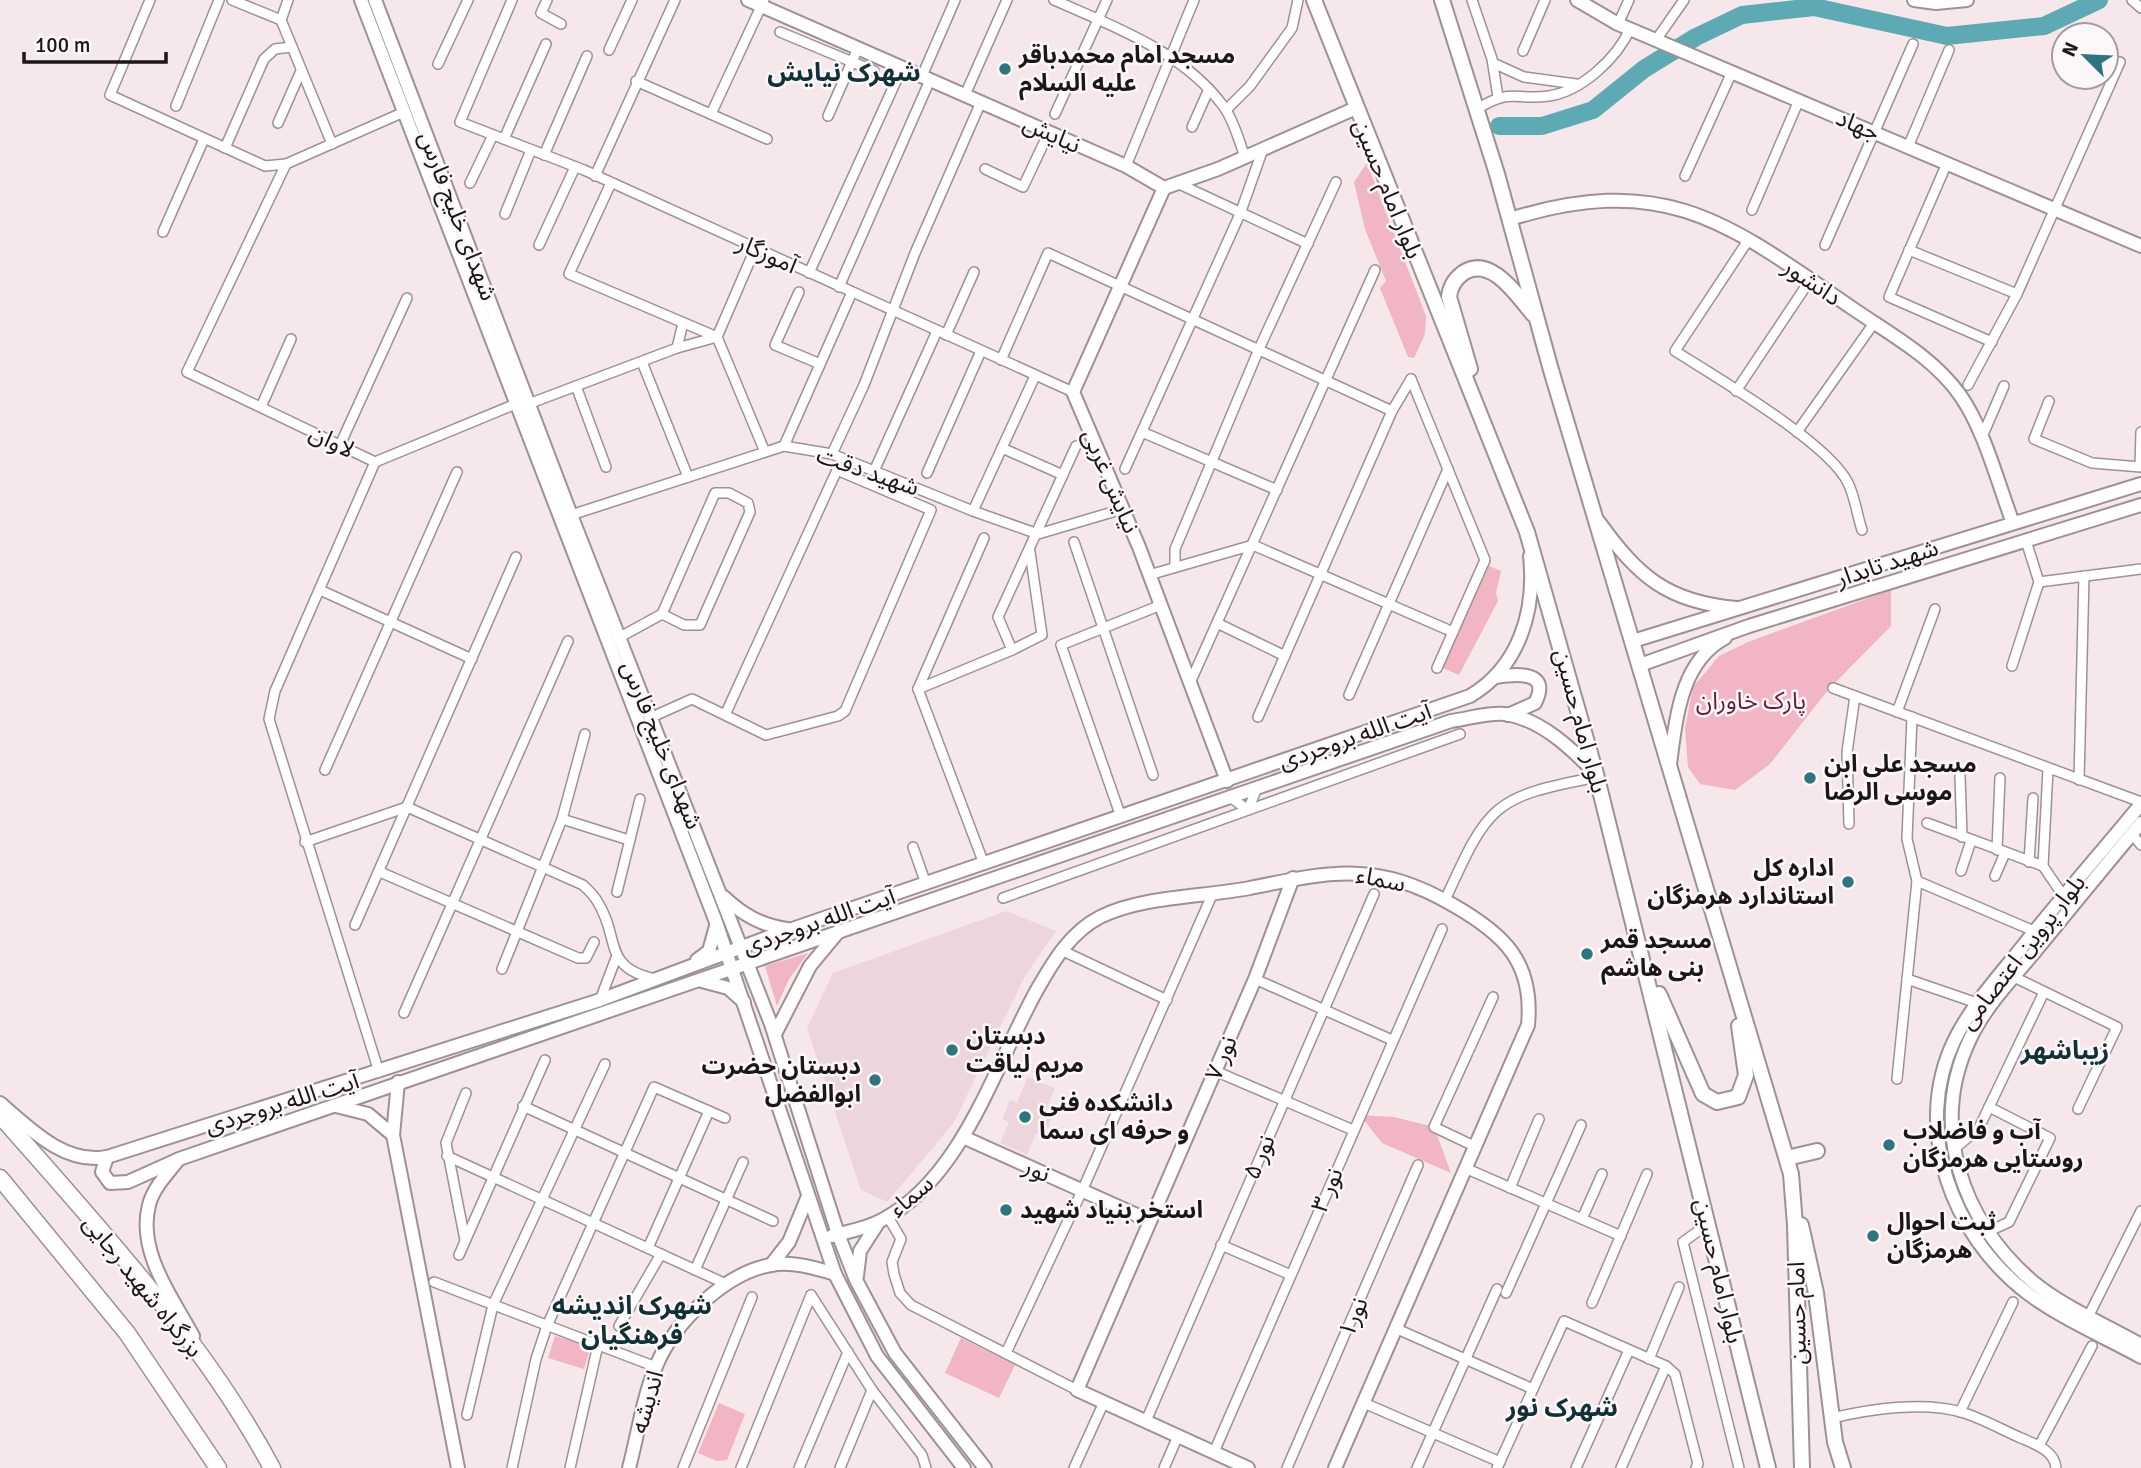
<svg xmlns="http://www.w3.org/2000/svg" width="2141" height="1468" viewBox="0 0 2141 1468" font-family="Signika,'Noto Sans Arabic',sans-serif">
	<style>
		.built { fill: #ecd6db }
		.green { fill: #f1b5c4 }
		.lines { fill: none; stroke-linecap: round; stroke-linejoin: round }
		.river { stroke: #5daab5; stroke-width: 18 }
		.street-casing { stroke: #9e9194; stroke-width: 12 }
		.secondary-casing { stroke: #9e9194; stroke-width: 16 }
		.primary-casing { stroke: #9e9194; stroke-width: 18 }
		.highway-casing { stroke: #9e9194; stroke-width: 19 }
		.street { stroke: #fff; stroke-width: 9 }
		.secondary { stroke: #fff; stroke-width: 12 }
		.primary { stroke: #fff; stroke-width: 14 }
		.highway { stroke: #fff; stroke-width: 16 }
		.poi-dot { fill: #2e767f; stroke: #fdf7f9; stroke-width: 2.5 }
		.labels { text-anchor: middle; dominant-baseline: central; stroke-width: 5; stroke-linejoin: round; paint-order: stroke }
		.poi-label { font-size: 24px; font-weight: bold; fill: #1b1617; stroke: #fdf7f9; text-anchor: start }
		.street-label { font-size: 24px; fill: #1b1617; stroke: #fdf7f9 }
		.park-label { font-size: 24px; fill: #651c37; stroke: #fdf7f9 }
		.neighbourhood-label { font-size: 26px; font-weight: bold; fill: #103237; stroke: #fdf7f9 }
	</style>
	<rect width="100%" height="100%" fill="#f6e7eb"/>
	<g class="built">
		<path d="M1006 911 1056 931 1025 976 953 1124 887 1202 861 1190 807 1028 833 973Z"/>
		<path d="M1028 1077 1055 1088 1044 1115 1051 1119 1044 1136 1036 1133 1027 1155 1000 1143 1009 1122 1002 1119 1010 1100 1017 1102Z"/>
	</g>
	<g class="green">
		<path d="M1367 163 1426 316 1425 334 1414 358 1408 357 1380 288 1386 281 1365 229 1354 182Z"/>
		<path d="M1489 566 1501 571 1496 593 1498 601 1459 675 1443 668Z"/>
		<path d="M1891 590V626L1828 690 1770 764 1735 790 1700 784 1688 767 1685 728 1693 687 1719 656 1748 642Z"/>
		<path d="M808 953 789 979 777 1006 765 966Z"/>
		<path d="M1360 1115 1394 1117 1434 1127 1451 1173 1382 1143Z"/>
		<path d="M555 1336 591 1346 584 1369 548 1358Z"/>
		<path d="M961 1338 1015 1365 999 1398 945 1373Z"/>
		<path d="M719 1403 745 1414 727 1460 717 1461 698 1453Z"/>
	</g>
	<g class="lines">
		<path class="river" d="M1499 126H1542L1593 110 1644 69 1696 37 1742 15 1814 7 1947 36 2044 26 2099 0"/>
		<defs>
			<g id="street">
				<path d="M150 0 110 95 265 166 286 164 404 112"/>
				<path d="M232 0 281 20 332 144"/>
				<path d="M512 0 460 122 584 170 1073 392"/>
				<path d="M547 0 541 13 561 24"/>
				<path d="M1054 0C1115 27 1184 52 1224 107 1234 121 1239 141 1245 157"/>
				<path d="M1472 0 1492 59 1498 97"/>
				<path d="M2132 0 2141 8"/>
				<path d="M281 20 288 0"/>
				<path d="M1618 24 1629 0"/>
				<path d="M780 32 874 71"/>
				<path d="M1656 40 1684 0"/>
				<path d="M609 50 632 0"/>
				<path d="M1523 51 1545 0"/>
				<path d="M1493 63 1524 77 1576 84"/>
				<path d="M438 64 468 0"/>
				<path d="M922 76 955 0"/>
				<path d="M636 81 767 139"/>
				<path d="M965 95 1007 0"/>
				<path d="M176 106 219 0"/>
				<path d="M1477 109C1513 87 1514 101 1549 96 1582 91 1617 58 1630 29"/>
				<path d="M1226 110 1250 86 1292 28 1298 0"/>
				<path d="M711 114 764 0"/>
				<path d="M1055 114 1107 0"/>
				<path d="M828 116 858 48"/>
				<path d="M278 123 301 71"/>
				<path d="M1192 127 1209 89"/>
				<path d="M504 139 546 44"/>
				<path d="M1908 147 1949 50"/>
				<path d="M225 148 264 59 275 49 292 47"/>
				<path d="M544 155 587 56"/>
				<path d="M1947 163 1889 297 1992 342"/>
				<path d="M286 164 187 372 375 462 518 403"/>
				<path d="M1126 166 1194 0"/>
				<path d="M985 169 1023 187 1049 132"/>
				<path d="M595 176 675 0"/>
				<path d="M1685 176 1732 72"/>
				<path d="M470 183 493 135"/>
				<path d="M611 183 569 274 717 337"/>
				<path d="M1177 183 1308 244"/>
				<path d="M1752 210 1799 100"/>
				<path d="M505 214 531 150"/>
				<path d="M163 232 204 139"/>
				<path d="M1749 239 1675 351C1716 377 1829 443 1848 483 1855 497 1857 515 1862 530"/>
				<path d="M539 245 575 167"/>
				<path d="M1825 245 1913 44"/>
				<path d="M755 249 717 337 765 452"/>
				<path d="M1909 250 2017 294"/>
				<path d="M809 273 902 68"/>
				<path d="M839 287 930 80"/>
				<path d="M799 292 775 345 820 364"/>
				<path d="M946 335 974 272"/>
				<path d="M677 348 683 323"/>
				<path d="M1001 360 1048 253 1392 411"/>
				<path d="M642 362 688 477"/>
				<path d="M1411 379 1485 560 1437 668"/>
				<path d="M1968 385 2017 294 2120 62"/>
				<path d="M576 386 606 467"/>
				<path d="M1736 391 1810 280"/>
				<path d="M2049 401 2034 439 2092 463 2141 467"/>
				<path d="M531 403 677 348 717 337"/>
				<path d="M261 407 291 339"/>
				<path d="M1142 432 1277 490"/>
				<path d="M1797 432 1874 323"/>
				<path d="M1982 437 2004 386"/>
				<path d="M340 445 407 298"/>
				<path d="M784 446 852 292"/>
				<path d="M1002 448 1063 475"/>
				<path d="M832 454 864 385 915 253 981 102"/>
				<path d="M375 462 275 691 269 719 379 1072"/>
				<path d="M2140 466 2141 432"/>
				<path d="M875 469 937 331"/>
				<path d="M1125 469 1240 214 1263 149"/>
				<path d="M927 473 981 351"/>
				<path d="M973 511 1035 376"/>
				<path d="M571 515 784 446 832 454 973 511 1038 534 1123 509"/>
				<path d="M984 538 918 689 984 864"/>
				<path d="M2026 541 2039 582 2141 569"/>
				<path d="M1074 542 1153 775"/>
				<path d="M1175 565V549L1259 349 1336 182"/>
				<path d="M1149 575 1253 545 1453 632"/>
				<path d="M320 590 472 659"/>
				<path d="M1217 623 1285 656"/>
				<path d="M620 637 662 614 715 493H729L748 503 750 512 700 625H684L662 614"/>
				<path d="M1012 650 1042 635 1030 552"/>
				<path d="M2012 666 2039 582"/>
				<path d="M1190 683 1375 270"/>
				<path d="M1833 688 2141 802"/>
				<path d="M918 689 1012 650 998 617 1076 446"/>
				<path d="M1349 695 1448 469"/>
				<path d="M1897 712 1935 609"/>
				<path d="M652 717 692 699 766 735 838 716 845 711 931 510 837 470 725 715"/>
				<path d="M1258 717 1392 411 1411 379"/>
				<path d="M2048 769 2043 866 2064 897"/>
				<path d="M325 770 457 472"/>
				<path d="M1960 776 1962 837"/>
				<path d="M2079 780 2084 576"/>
				<path d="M1230 797 1248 810 1257 788"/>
				<path d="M1121 817 1061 645 1161 605"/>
				<path d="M562 819 629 840"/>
				<path d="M1927 823 2043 866"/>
				<path d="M1849 824 1847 752 1855 696"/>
				<path d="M2132 834 2141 845"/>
				<path d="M305 842 407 807 583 885C588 890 594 895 597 901 621 938 601 967 655 979"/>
				<path d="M913 847 926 884"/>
				<path d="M1997 850 2000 778"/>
				<path d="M2029 862 2033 798"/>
				<path d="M1961 871 1971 841"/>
				<path d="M380 872 578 958H586L594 942"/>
				<path d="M1995 876 2005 853"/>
				<path d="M1917 881 2034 931"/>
				<path d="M617 892 640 799"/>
				<path d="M1003 898 1460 734"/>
				<path d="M1445 900C1489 804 1492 797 1597 777"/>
				<path d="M355 925 516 557"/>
				<path d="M1061 950 1167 1000"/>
				<path d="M502 969 562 819 585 734"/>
				<path d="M2014 977 2117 1027 2078 1109"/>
				<path d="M1255 979 1392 1040"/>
				<path d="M1907 979 1977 1003"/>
				<path d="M600 1000 616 958"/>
				<path d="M404 1013 568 641"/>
				<path d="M1215 1071 1353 1130"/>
				<path d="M1897 1079 1917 881 1907 839 1912 717"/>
				<path d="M523 1106 773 1221"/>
				<path d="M1474 1146 1434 1127 1493 997"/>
				<path d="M1953 1150 1979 1128 2044 992"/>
				<path d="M447 1156 726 1284"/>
				<path d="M1465 1168 1621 1236"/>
				<path d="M1510 1188 1539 1119"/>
				<path d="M888 1217 901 1239 892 1262 894 1274 900 1293 911 1305 1077 1390"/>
				<path d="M1582 1219 1602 1174"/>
				<path d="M1708 1224 1683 1242 1739 1468"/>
				<path d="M1987 1232 2009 1222 2050 1138 1989 1107"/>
				<path d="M465 1240 446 1143 466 1093"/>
				<path d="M1221 1245 1291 1275"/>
				<path d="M648 1248 709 1111"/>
				<path d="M459 1255 545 1060"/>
				<path d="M695 1270 743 1162"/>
				<path d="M434 1282 656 1367"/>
				<path d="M1506 1293 1581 1125"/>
				<path d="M811 1295 872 1390 922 1455 926 1468"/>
				<path d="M1592 1303 1647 1174"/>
				<path d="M2089 1315 2141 1211"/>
				<path d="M619 1326 661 1254"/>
				<path d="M1397 1329 1533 1389"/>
				<path d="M1006 1353 1082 1191 1212 895"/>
				<path d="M1649 1359 1679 1287"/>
				<path d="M1364 1403 1500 1462"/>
				<path d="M1960 1412 2013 1302"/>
				<path d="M467 1415 493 1305 605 1064"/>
				<path d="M1832 1418C1870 1409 1924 1401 1961 1412 1982 1418 2002 1430 2021 1438 2035 1444 2055 1451 2056 1468"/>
				<path d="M1146 1421 1374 894"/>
				<path d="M2039 1446 2092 1346"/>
				<path d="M1214 1452 1442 929"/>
				<path d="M512 1468 536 1359 547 1326 654 1087 725 1118"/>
				<path d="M570 1468 598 1345"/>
				<path d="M683 1468 752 1297"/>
				<path d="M741 1468 811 1295"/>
				<path d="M799 1468 848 1352"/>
				<path d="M840 1468 872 1390"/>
				<path d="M1074 1468 1104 1402"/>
				<path d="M1164 1468 1178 1436"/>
				<path d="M1287 1468 1418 1165"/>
				<path d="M1417 1468 1497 1289"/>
				<path d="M1497 1468 1564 1321 1666 1366 1675 1374 1698 1464 1696 1468"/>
				<path d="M1576 1468 1629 1350"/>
				<path d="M1621 1468 1666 1366"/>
			</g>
			<g id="secondary">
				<path d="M361 0 716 922 835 1274 877 1356 964 1468"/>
				<path d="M375 0 571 515 771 1024 838 1234 856 1280 895 1353 985 1468"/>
				<path d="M748 0 1126 166 1164 188 1218 169 1356 108"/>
				<path d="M1577 0 1618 24 2141 246"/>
				<path d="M1914 0 1936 3 1967 0"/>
				<path d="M1164 188 1073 392 1139 547 1227 781"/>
				<path d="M1510 219C1666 171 1728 223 1852 308 1890 334 1933 357 1960 395 1985 431 1997 481 2013 523"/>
				<path d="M1599 522C1638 576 1667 602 1736 608"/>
				<path d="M1633 641 2141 484"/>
				<path d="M1640 665 1749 626 2141 505"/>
				<path d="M1496 677C1515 674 1552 670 1535 703L1508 715"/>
				<path d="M1670 764C1676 720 1680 662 1725 638"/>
				<path d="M2141 804C2103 850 2063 896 2026 942 2001 974 1972 1004 1954 1041 1912 1129 1952 1235 2026 1292 2060 1318 2103 1336 2141 1357"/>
				<path d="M2141 823C2105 866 2069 910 2033 954 2011 980 1985 1007 1970 1039 1929 1125 1961 1220 2032 1281 2063 1307 2106 1325 2141 1345"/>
				<path d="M724 897C743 915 761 925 787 929"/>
				<path d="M697 960 709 951 716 926"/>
				<path d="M702 981 728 988 744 1002"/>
				<path d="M775 1034 810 966 839 931"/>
				<path d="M398 1082 393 1135 458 1468"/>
				<path d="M0 1103C30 1129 65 1165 107 1157L600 1000 766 938 1470 696C1519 667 1536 611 1530 556"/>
				<path d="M336 1106 368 1114 393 1135"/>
				<path d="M963 1137 1150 1221"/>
				<path d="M107 1157 102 1172 110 1183 128 1182 177 1160"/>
				<path d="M832 1236C849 1231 866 1229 882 1220 963 1178 995 1064 1038 988 1054 960 1071 932 1100 917 1141 896 1204 897 1250 888 1332 871 1377 861 1453 905 1504 934 1534 962 1528 1025L1335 1468"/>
				<path d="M771 1265 789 1242 808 1196"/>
				<path d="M857 1276 860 1251 878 1223"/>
				<path d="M193 1336C172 1297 137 1252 149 1205 153 1188 168 1173 179 1159L1451 721C1468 719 1488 712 1505 714 1541 719 1572 749 1596 774"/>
				<path d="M629 1468C638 1434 643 1396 657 1364 675 1322 725 1273 771 1265 792 1261 815 1268 835 1274"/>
				<path d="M1248 1468 1077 1390 1255 979 1293 878"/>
			</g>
			<g id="primary">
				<path d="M1314 0 1527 532 1596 774 1768 1468"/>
				<path d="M1442 0 1497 174 1551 370 1791 1174 1795 1225 1802 1468"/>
				<path d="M1470 369 1449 297C1450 287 1455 279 1463 273 1491 254 1518 297 1533 314"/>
				<path d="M1659 994 1703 1094 1717 1102 1738 1097 1746 1075 1739 1026"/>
				<path d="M1787 1158 1817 1151"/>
				<path d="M1801 1225 1816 1293 1835 1442 1843 1468"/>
			</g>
			<g id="highway">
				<path d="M0 1115C96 1225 203 1339 272 1468"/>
				<path d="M0 1178 127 1333 218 1468"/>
			</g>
		</defs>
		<use href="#street" class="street-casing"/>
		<use href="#secondary" class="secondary-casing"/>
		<use href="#primary" class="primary-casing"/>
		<use href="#highway" class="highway-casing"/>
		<use href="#street" class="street"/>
		<use href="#secondary" class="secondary"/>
		<use href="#primary" class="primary"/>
		<use href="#highway" class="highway"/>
	</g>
	<g class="poi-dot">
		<circle cx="1005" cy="69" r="7"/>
		<circle cx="1810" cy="778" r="7"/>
		<circle cx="1848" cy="882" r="7"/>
		<circle cx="1587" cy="954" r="7"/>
		<circle cx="952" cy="1050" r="7"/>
		<circle cx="875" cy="1080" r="7"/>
		<circle cx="1025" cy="1117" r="7"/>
		<circle cx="1889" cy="1145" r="7"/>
		<circle cx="1006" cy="1210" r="7"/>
		<circle cx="1873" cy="1236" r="7"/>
	</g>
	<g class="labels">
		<g class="poi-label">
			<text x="1019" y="55">مسجد امام محمدباقر<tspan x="1019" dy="28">علیه السلام</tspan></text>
			<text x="1824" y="764">مسجد علی ابن<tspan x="1824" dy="28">موسی الرضا</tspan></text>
			<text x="1834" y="868" text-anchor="end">اداره کل<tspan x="1834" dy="28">استاندارد هرمزگان</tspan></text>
			<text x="1601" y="940">مسجد قمر<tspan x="1601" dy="28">بنی هاشم</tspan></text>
			<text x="966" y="1036">دبستان<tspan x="966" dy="28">مریم لیاقت</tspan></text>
			<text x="861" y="1066" text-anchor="end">دبستان حضرت<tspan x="861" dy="28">ابوالفضل</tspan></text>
			<text x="1039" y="1103">دانشکده فنی<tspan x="1039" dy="28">و حرفه ای سما</tspan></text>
			<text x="1903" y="1131">آب و فاضلاب<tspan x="1903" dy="28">روستایی هرمزگان</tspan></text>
			<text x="1020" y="1210">استخر بنیاد شهید</text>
			<text x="1887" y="1222">ثبت احوال<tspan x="1887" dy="28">هرمزگان</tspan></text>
		</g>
		<g class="street-label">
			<text transform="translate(1858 125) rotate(23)">جهاد</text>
			<text transform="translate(1052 134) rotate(24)">نیایش</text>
			<text transform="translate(1388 189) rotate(68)">بلوار امام حسین</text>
			<text transform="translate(458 216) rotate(69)">شهدای خلیج فارس</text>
			<text transform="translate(767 254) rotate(24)">آموزگار</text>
			<text transform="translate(1812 282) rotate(34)">دانشور</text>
			<text transform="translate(332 441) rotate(26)">لاوان</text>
			<text transform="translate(868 471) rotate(19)">شهید دقت</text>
			<text transform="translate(1111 481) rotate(67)">نیایش غربی</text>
			<text transform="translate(1887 563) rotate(-18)">شهید تابدار</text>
			<text transform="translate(1581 721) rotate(75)">بلوار امام حسین</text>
			<text transform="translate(1355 736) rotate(-19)">آیت الله بروجردی</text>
			<text transform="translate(662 745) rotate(68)">شهدای خلیج فارس</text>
			<text transform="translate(1381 879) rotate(12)">سماء</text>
			<text transform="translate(819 921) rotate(-19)">آیت الله بروجردی</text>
			<text transform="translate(2022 952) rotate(-52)">بلوار پروین اعتصامی</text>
			<text transform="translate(1221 1058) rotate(-67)">نور ۷</text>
			<text transform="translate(282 1103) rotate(-17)">آیت الله بروجردی</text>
			<text transform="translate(1259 1157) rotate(-67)">نور ۵</text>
			<text transform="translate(1037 1170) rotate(24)">نور</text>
			<text transform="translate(1327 1190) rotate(-67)">نور ۳</text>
			<text transform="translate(911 1196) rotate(-40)">سماء</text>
			<text transform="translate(1719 1271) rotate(77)">بلوار امام حسین</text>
			<text transform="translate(143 1286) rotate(51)">بزرگراه شهید رجایی</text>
			<text transform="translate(1797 1313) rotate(-91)">امام حسین</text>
			<text transform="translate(1353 1317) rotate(-67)">نور۱</text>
			<text transform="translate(647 1402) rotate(-74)">اندیشه</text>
		</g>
		<g class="park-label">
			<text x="1751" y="701">پارک خاوران</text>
		</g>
		<g class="neighbourhood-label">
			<text x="844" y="73">شهرک نیایش</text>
			<text x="2065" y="1051">زیباشهر</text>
			<text x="632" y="1306">شهرک اندیشه<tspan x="632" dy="30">فرهنگیان</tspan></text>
			<text x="1562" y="1408">شهرک نور</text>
		</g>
	</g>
	<g transform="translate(2085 56) rotate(294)"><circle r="33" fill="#fdf7f9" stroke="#a39d9f" stroke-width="2"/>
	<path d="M0-5L12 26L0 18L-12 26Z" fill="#2e767f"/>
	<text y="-10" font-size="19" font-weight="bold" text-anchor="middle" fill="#1b1617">N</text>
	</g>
	<path d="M24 52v10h142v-10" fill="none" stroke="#1b1617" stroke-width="3.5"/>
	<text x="35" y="52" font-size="21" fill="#1b1617" stroke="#fdf7f9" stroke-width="5" paint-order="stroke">100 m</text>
</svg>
